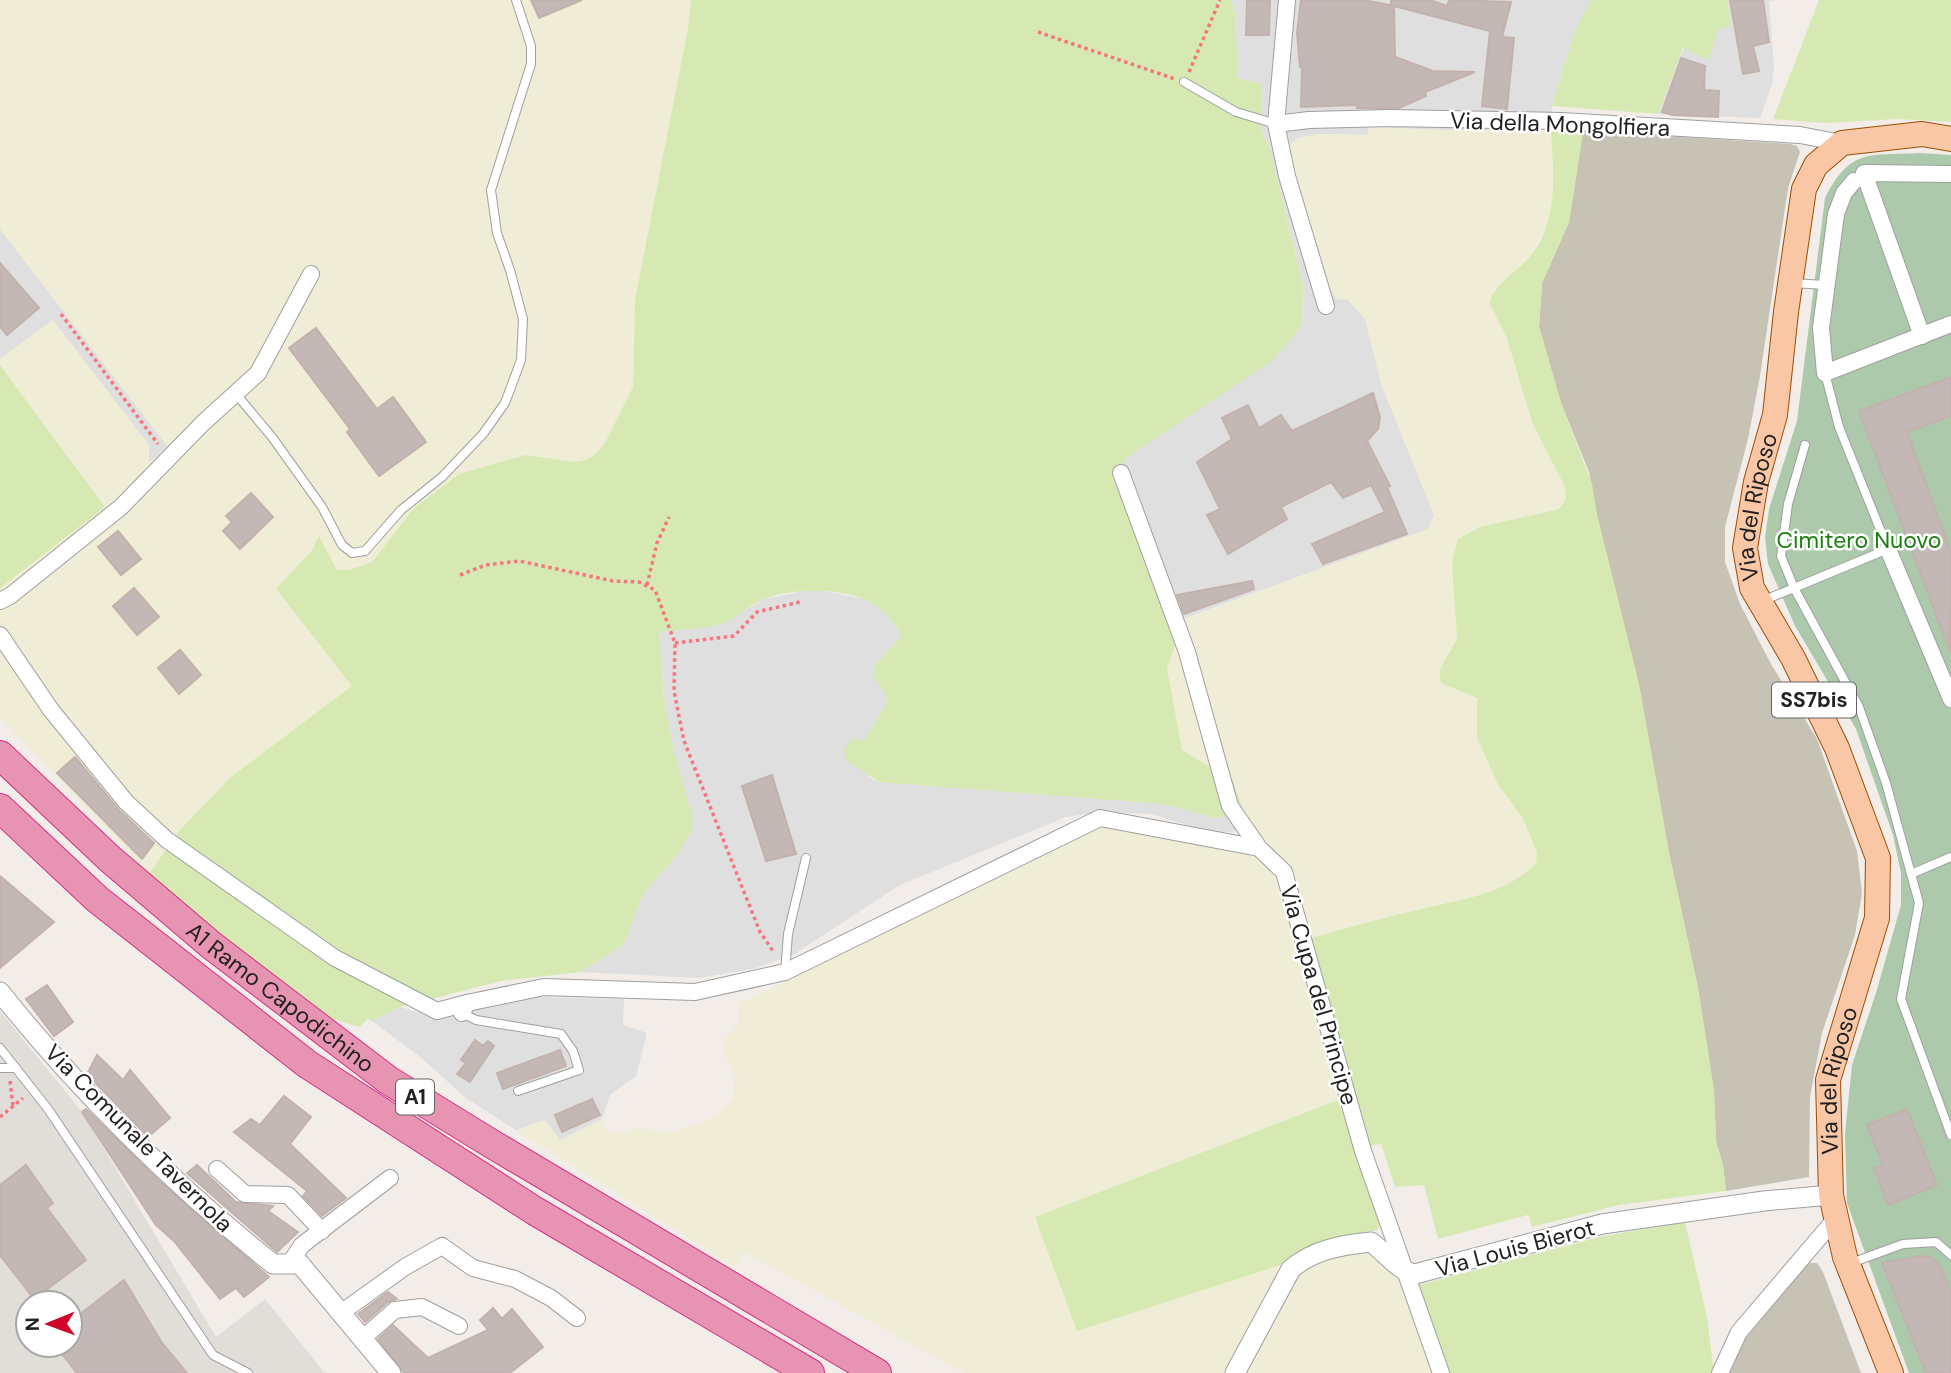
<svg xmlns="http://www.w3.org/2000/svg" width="1951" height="1373" viewBox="0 0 1951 1373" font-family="'DM Sans',sans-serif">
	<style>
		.residential { fill: #e0dfdf }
		.airport { fill: #e1deda; fill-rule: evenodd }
		.construction { fill: #c6c3b5 }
		.farmland { fill: #efedd6 }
		.grass { fill: #d7e9b2 }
		.cemetery { fill: #accaab }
		.building { fill: #c3b8b5; stroke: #c3b2ac; stroke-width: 2 }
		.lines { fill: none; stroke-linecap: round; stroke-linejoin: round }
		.service-casing { stroke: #9f9f9f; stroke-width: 10 }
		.minor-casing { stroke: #9f9f9f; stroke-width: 18 }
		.tertiary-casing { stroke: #9f9f9f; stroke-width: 21 }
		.primary-casing { stroke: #9c4f04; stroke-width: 26 }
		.motorway-casing { stroke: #d72f86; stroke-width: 30 }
		.path { stroke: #f6767f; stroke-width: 3.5; stroke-dasharray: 3.5 3.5; stroke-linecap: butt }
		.service { stroke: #fff; stroke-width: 8 }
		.minor { stroke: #fff; stroke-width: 16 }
		.tertiary { stroke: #fff; stroke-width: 19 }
		.primary { stroke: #fac7a6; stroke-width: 24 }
		.motorway { stroke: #e694b2; stroke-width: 28 }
		.labels { text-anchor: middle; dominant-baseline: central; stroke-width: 5; stroke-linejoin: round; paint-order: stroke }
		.shield { fill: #fff; stroke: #646464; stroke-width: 2 }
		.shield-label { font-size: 21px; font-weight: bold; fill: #222 }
		.street-label { font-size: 23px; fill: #222; stroke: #fff }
		.park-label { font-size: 23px; fill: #1a810f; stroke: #fff }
	</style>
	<rect width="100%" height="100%" fill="#f2ede9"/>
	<g class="residential">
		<path d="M1231 0H1591L1574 33 1552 106 1551 130H1444L1369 127 1368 135 1319 134 1348 300 1365 319 1382 386 1434 515 1428 529 1169 624 1112 475 1127 457 1302 322 1303 285 1270 149 1261 131 1262 84 1238 78 1235 14Z"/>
		<path d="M1727 0H1775L1769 2 1774 67 1772 84 1760 118 1658 114 1684 48 1718 29 1731 26Z"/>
		<path d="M0 229 168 447 149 464 52 321 0 359Z"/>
		<path d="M814 589 865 599 877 605 887 614 901 636 876 664 887 697 884 708 864 740 868 777 879 782 1163 804 1216 818 1244 812 1253 830 1213 833 1151 814 1100 812 1066 817 900 885 793 955 753 969 699 978 581 972 624 944 643 894 678 854 674 753 664 697 659 632 720 625 764 599Z"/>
		<path d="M535 997 624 999 623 1025 647 1033 636 1076 610 1095 602 1119 560 1141 545 1120 516 1130 466 1098 419 1056 372 1021 400 1007 440 1018 479 1007Z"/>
	</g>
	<path class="airport" d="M0 1011 82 1112 216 1337 265 1299 325 1373H0ZM28 1303H70V1345H28Z"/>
	<g class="construction">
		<path d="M1583 131 1790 144 1797 146 1800 152 1788 188 1760 376 1748 439 1725 527V562L1740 604 1771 664 1817 739 1857 851 1862 893 1855 935 1822 1033 1810 1097 1809 1177 1726 1191 1723 1166 1716 1141 1714 1091 1698 988 1669 853 1639 685 1597 515 1589 472 1561 403 1539 327 1542 283 1569 222Z"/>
		<path d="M1808 1263H1817L1823 1272 1861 1373H1728L1744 1340Z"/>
	</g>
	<g class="farmland">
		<path d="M0 0H691L688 28 635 300 633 387 605 443 597 453 587 460 576 462 525 455 413 509 372 562 349 570 337 571 319 537 281 597 353 686 231 777 178 832 149 874 0 717V588L105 506 0 365V359L53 320 149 445V463L168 447 0 229Z"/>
		<path d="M1369 127 1444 130H1551L1553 201 1547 226 1529 258 1494 291 1490 303 1506 335 1532 422 1565 487 1566 499 1559 509 1480 527 1452 563 1457 639 1439 671 1442 683 1477 698V738L1499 786 1522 817 1537 852 1536 864 1518 880 1483 895 1418 909 1312 938 1299 893 1288 868 1253 830 1233 781 1182 751 1167 668 1185 619 1428 529 1434 515 1382 386 1365 319 1348 300 1336 299 1328 286 1290 165 1289 146 1297 138 1319 134 1368 135Z"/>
		<path d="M1111 824 1260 857 1273 869 1285 887 1311 984 1321 1042 1338 1100 1035 1217 1286 1263 1274 1280 1225 1373H964L745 1252 735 1267 516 1130 545 1120 560 1140 602 1119 609 1135 641 1128 667 1133 703 1123 722 1111 734 1096 735 1077 725 1055 722 1043 738 1024V1002L750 999 785 982 830 956 1079 831Z"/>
		<path d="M1358 1251 1373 1255 1404 1286 1446 1373H1239L1293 1283 1306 1267 1326 1258Z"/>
	</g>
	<g class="grass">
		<path d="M691 0H1231L1235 14 1238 78 1262 84 1261 131 1270 149 1303 285 1302 322 1296 333 1271 362 1127 457 1112 475 1169 624 1185 619 1167 668 1182 750 1233 781 1244 812 1216 818 1163 804 879 782 846 760 844 749 852 739 864 740 884 708 887 697 873 676 876 664 901 636C895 625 888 614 878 607 852 587 794 587 764 599 748 605 735 621 718 625 699 629 678 630 659 632L664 697 674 753 693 818 691 831 678 854 643 894 624 944 581 972 501 981 400 1007 372 1021 368 1019 359 1027 319 1015 149 874 178 832 231 777 352 686 276 589 312 550 319 536 337 570H349L372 562 413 509 459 474 525 455 575 462 587 460 597 453 605 443 633 387 635 300 688 28Z"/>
		<path d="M1591 0H1727L1731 26 1718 29 1709 60 1683 48 1658 114 1552 106 1574 33Z"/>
		<path d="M1819 0H1951V122L1897 119 1826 123 1773 119Z"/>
		<path d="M1551 130 1583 131 1569 222 1542 283 1539 327 1561 403 1592 484 1597 515 1639 685 1669 853 1698 988 1714 1091 1716 1141 1723 1166 1726 1191 1619 1205 1532 1227 1528 1215 1438 1239 1424 1185 1395 1187 1381 1144 1367 1146 1320 983 1312 938C1347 928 1382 918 1417 910 1463 898 1499 897 1536 864L1537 852 1522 817 1499 786 1477 738V698L1441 683 1439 671 1457 639 1452 563 1458 539 1480 527 1559 509 1566 499 1565 487 1532 422 1506 335 1489 303C1496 283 1514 274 1528 259 1560 222 1553 174 1551 130Z"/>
		<path d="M0 365 105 507 0 588Z"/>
		<path d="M1338 1100 1380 1222 1378 1230C1345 1235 1312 1241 1286 1263L1077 1331 1035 1217Z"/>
		<path d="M1685 1222 1707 1317 1714 1373H1446L1415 1286 1599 1237Z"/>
	</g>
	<path class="cemetery" d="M1920 153 1951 155V1373H1909L1847 1203 1845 1134 1852 1065 1876 993 1901 905V873L1893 835 1856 729 1795 626 1768 564 1765 537 1769 509 1797 421 1825 198C1851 147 1869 156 1920 153Z"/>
	<g class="building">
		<path d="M531 0H582L539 18Z"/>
		<path d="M1247 0H1270L1269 35H1246Z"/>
		<path d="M1301 0H1364L1394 6 1391 5V0H1430L1447 6 1449 0 1511 2 1502 37 1514 38 1507 109 1482 106 1490 31 1394 6 1395 57 1433 71 1475 72 1425 92 1426 96 1399 108H1357V105L1301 107 1302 67H1300L1297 33Z"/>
		<path d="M1730 0H1763L1769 42 1753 46 1759 71 1743 74Z"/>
		<path d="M1681 58 1705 66 1704 90 1719 91 1718 117 1672 115 1662 112Z"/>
		<path d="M0 263 39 308 7 335 0 327Z"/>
		<path d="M316 328 377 409 393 397 426 442 379 476 347 432 350 429 289 348Z"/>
		<path d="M1951 377V416L1907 432 1951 553 1950 652 1859 411Z"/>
		<path d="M1373 393 1380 417 1378 429 1367 441 1390 486 1387 487 1407 534 1323 564 1312 544 1385 512 1371 485 1343 498 1331 482 1281 507 1287 519 1228 554 1207 515 1220 509 1197 462 1232 439 1222 418 1248 405 1259 428 1281 415 1292 431Z"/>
		<path d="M251 493 273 517 240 549 223 531 232 522 226 516Z"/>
		<path d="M118 531 141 559 121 575 98 547Z"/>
		<path d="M1252 581 1254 589 1184 614 1177 595Z"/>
		<path d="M134 588 159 617 137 635 113 606Z"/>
		<path d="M180 650 201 675 179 694 158 668Z"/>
		<path d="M75 757 118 809 154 843 142 859 57 773Z"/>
		<path d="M772 775 796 854 766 861 742 786Z"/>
		<path d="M0 876 54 922 0 968Z"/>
		<path d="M47 985 73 1022 54 1036 26 999Z"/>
		<path d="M475 1040 483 1046 488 1041 494 1046 470 1082 457 1074 466 1063 461 1060Z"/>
		<path d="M560 1050 566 1066 503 1089 497 1073Z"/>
		<path d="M97 1055 123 1080 130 1070 170 1118 148 1137 87 1074Z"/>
		<path d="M284 1096 311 1117 290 1144 346 1198 322 1216 303 1196 307 1191 234 1132 251 1119 260 1125Z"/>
		<path d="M592 1099 600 1115 562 1132 555 1115Z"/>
		<path d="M86 1109 156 1178 269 1277 244 1297 236 1288 220 1299 174 1241 156 1225 82 1112Z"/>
		<path d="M1907 1109 1937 1185 1888 1205 1874 1168 1883 1165 1867 1125Z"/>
		<path d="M26 1165 53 1203 47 1208 86 1260 34 1299 0 1255V1185Z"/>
		<path d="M197 1165 236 1202 273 1206 268 1211 298 1232 277 1252 187 1173Z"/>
		<path d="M1920 1256 1931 1257 1941 1267 1951 1293V1373H1926L1882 1263Z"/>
		<path d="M124 1280 162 1343 187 1373H77L55 1345H70V1322Z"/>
		<path d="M388 1292 397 1299 388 1302 365 1322 358 1314Z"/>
		<path d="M493 1308 502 1319 512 1309 543 1347 510 1373H404L378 1339 393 1325 428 1358 488 1330 480 1320Z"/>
	</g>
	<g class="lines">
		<defs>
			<g id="service">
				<path d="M1184 82 1236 112 1276 124"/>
				<path d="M1793 283 1825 285"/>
				<path d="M1825 373 1839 427 1888 549 1794 588 1859 707 1886 783 1919 903 1901 999 1951 1135"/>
				<path d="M236 394 272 437 322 507 342 545 352 553 365 551 401 510 442 477 483 434 505 403 521 360 523 319 510 270 497 233 491 190 531 64V46L516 0"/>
				<path d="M1762 601 1794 588 1781 556 1788 504 1805 445"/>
				<path d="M1911 874 1951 857"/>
				<path d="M785 972 788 934 806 858"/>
				<path d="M462 1013 476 1020 561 1034 573 1051 579 1070 518 1091"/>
				<path d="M0 1048 48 1109 213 1355 248 1373"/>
				<path d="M0 1068H16"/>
				<path d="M1851 1263 1903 1244 1936 1242 1951 1255"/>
			</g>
			<g id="minor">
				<path d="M1287 0 1276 124 1287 176 1326 306"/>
				<path d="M1276 124 1309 120 1390 118 1561 121 1800 135 1842 143"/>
				<path d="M1854 181 1844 193 1836 214 1821 328 1825 373 1951 324"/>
				<path d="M1922 336 1864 173 1951 174"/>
				<path d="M1121 473 1187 652 1230 806 1259 848 1284 872 1363 1151 1441 1373"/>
				<path d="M1888 549 1951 699"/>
				<path d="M0 601 10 596 121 507 203 423 258 373 311 274"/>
				<path d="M0 635 51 710 126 802 167 840 335 958 437 1011 467 1003"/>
				<path d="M462 1013 467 1003 544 987 695 992 785 972 1100 818 1259 848"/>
				<path d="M217 1169 245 1194 288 1195 322 1231"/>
				<path d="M290 1263 302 1245 390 1178"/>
				<path d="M342 1312 405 1267 442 1246 473 1268 515 1279 551 1298 577 1318"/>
				<path d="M363 1338 395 1310 422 1307 459 1326"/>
				<path d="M1720 1373 1739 1332 1836 1218"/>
			</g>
			<g id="tertiary">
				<path d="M0 992C78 1090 175 1186 273 1264H300L391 1373"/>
				<path d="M1235 1373 1291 1269C1313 1250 1341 1245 1371 1242 1385 1252 1398 1271 1415 1274L1602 1224 1764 1201 1831 1195"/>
			</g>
			<g id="primary">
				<path id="s1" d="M1891 1373 1845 1257 1831 1195 1828 1080 1877 918 1878 858 1837 748 1793 658 1752 588 1745 548 1756 482 1775 415 1786 312 1804 189 1816 165 1842 143 1922 134 1951 139"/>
			</g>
			<g id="motorway">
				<path id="s2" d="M0 755 110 859 211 945 388 1080 487 1141 877 1373"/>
				<path d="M0 808 97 899 307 1064 535 1211 810 1373"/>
			</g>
		</defs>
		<use href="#service" class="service-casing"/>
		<use href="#minor" class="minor-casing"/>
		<use href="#tertiary" class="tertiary-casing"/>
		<use href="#primary" class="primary-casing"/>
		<use href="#motorway" class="motorway-casing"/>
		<g class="path">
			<path d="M1038 32 1175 79"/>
			<path d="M1189 72 1220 0"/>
			<path d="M61 314 158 444"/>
			<path d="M460 575 486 565 519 561 613 581 639 582 655 590 675 643 674 691 684 741 760 932 773 951"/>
			<path d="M647 585 657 543 669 517"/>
			<path d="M675 643 734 636 757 612 800 602"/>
			<path d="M10 1081 13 1106"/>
			<path d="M0 1117 23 1098"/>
		</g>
		<use href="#service" class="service"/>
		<use href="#minor" class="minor"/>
		<use href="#tertiary" class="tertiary"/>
		<use href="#primary" class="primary"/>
		<use href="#motorway" class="motorway"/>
	</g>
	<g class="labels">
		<g class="shield">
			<rect x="1772" y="682.5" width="84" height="35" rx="5"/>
			<rect x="396" y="1079.5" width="38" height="35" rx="5"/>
		</g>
		<g class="shield-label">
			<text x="1814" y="700">SS7bis</text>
			<text x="415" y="1097">A1</text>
		</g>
		<g class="street-label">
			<text transform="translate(1560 124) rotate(2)">Via della Mongolfiera</text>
			<text stroke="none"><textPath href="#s1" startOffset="914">Via del Riposo</textPath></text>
			<text transform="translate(1319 995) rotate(74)">Via Cupa del Principe</text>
			<text stroke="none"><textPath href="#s2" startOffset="371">A1 Ramo Capodichino</textPath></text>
			<text stroke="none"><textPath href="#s1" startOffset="304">Via del Riposo</textPath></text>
			<text transform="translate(139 1138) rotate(45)">Via Comunale Tavernola</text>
			<text transform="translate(1515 1248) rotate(-15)">Via Louis Bierot</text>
		</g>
		<g class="park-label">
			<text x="1859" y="540">Cimitero Nuovo</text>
		</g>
	</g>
	<g transform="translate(49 1324) rotate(269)"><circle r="33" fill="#ffffff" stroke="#a7a7a7" stroke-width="2"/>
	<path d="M0-5L12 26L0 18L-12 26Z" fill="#ce0629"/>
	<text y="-10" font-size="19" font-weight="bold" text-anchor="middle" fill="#222222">N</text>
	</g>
</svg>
